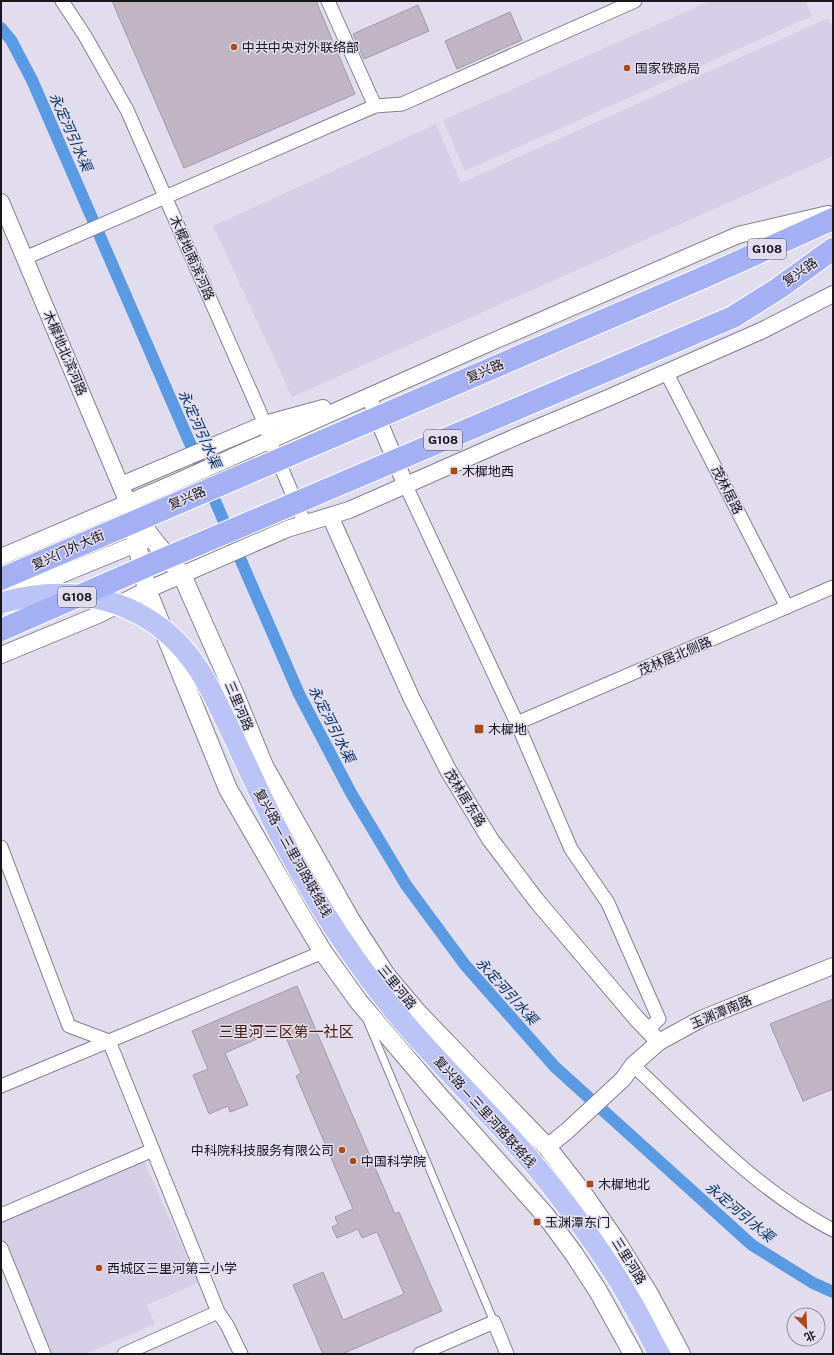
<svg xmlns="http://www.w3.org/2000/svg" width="834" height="1355" viewBox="0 0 834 1355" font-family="'Public Sans','Noto Sans SC',sans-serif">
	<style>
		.built { fill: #d4cfe7 }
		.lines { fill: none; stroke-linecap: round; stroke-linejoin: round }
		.canal { stroke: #5a9ae2; stroke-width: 12 }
		.building { fill: #c0b5c3; stroke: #a398a6 }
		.service-casing { stroke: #848190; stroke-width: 9 }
		.minor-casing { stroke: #848190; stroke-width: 15 }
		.tertiary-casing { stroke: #848190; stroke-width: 18 }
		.secondary-casing { stroke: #848190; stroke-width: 20 }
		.trunk-casing { stroke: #fff; stroke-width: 24 }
		.service { stroke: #fff; stroke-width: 7 }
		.minor { stroke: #fff; stroke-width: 13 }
		.tertiary { stroke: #fff; stroke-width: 16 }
		.secondary { stroke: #fff; stroke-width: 18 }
		.trunk { stroke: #a3b0f4; stroke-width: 22 }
		.tertiary-bridge-casing { stroke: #848190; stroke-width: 18; stroke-linecap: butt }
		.primary-bridge-casing { stroke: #fff; stroke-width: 23; stroke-linecap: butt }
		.trunk-bridge-casing { stroke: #fff; stroke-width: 24; stroke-linecap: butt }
		.tertiary-bridge { stroke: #fff; stroke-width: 16 }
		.primary-bridge { stroke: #bac4f7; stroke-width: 21 }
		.trunk-bridge { stroke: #a3b0f4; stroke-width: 22 }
		.poi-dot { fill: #ad4915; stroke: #e1ddee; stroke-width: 1.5 }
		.labels { text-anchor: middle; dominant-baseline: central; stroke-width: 3; stroke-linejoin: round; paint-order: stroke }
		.shield { fill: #e1ddee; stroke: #54525c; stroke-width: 1 }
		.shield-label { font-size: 12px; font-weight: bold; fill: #18171d }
		.poi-label { font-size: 13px; fill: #18171d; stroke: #e1ddee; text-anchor: start }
		.street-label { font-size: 13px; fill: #18171d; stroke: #e1ddee }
		.water-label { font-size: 14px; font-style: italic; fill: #063563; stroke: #e1ddee }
		.quarter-label { font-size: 15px; fill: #491902; stroke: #e1ddee }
	</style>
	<rect width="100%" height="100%" fill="#e1ddee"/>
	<g class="built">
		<path d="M710 1H806L812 16 465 171 443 120Z"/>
		<path d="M828 18 833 27V156L292 397 213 226 436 124 461 183Z"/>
		<path d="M142 1157 198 1283 147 1305 155 1324 86 1354H46L1 1253V1219Z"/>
	</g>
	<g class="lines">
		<path class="canal" d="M1 28 11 40 32 80 299 694 351 793 406 885 465 965 555 1067 752 1245 813 1283 833 1292"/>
	</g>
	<g class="building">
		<path d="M112 1H316L355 94 184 168Z"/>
		<path d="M418 5 429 31 364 59 353 34Z"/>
		<path d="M510 12 522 40 457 69 445 41Z"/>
		<path d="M297 986 395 1214 399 1212 442 1311 342 1354H323L293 1285 323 1272 343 1320 404 1294 377 1232 362 1238 358 1229 337 1238 332 1227 338 1224 335 1217 353 1209 296 1076 301 1073 282 1028 225 1053 248 1105 230 1112 228 1106 209 1114 193 1075 208 1069 192 1031Z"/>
		<path d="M833 999V1089L803 1101 770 1024Z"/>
	</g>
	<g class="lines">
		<defs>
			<path id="service" d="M367 1020 494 1322"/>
			<g id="minor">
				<path d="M62 1 85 36 127 110 265 424 270 441 305 524"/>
				<path d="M328 1 375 106"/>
				<path d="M25 258 375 106 402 104 635 1"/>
				<path d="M666 372 787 607"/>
				<path d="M406 486 517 723 571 849 608 903 659 1019 647 1030"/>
				<path d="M517 723 833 587"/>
				<path d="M1 847 69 1026 109 1041 218 1312 227 1325 241 1354"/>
				<path d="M633 1065C696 1124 756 1190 833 1230"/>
				<path d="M1 1086 323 952"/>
				<path d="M1 1215 153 1150"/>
				<path d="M1 1248 44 1354"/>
				<path d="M124 1354 218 1312"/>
				<path d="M420 1354 494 1322 507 1354"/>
			</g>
			<g id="tertiary">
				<path d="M1 202 128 503"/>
				<path d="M373 407 406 486"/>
				<path d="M121 485 265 424 323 408"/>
				<path d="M330 516 411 697 448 770 490 839 536 900 637 1019 659 1042"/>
				<path d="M1 557 174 483 471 351 738 235 828 214"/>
				<path d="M14 594 148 539"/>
				<path d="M1 655 98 615 147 590 287 529 349 510 520 435 608 398 763 330 833 294"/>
				<path d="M623 1079 633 1065 659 1042 701 1019 833 966"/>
				<path d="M547 1147 567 1131"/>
			</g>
			<g id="secondary">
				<path d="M128 503 151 537 182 575 235 695 264 766 350 919 386 975 418 1013 547 1147 582 1192 618 1244 649 1294 681 1354"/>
				<path d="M130 512 147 590 228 789 299 912 323 952 359 1002 440 1097 546 1216 574 1254 598 1291 633 1354"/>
			</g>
			<g id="trunk">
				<path d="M702 278 833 219"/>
				<path d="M733 317 779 288 833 249"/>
			</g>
		</defs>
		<use href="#service" class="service-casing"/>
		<use href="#minor" class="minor-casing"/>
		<use href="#tertiary" class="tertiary-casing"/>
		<use href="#secondary" class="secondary-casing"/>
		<use href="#trunk" class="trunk-casing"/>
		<use href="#service" class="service"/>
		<use href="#minor" class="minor"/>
		<use href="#tertiary" class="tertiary"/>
		<use href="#secondary" class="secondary"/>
		<use href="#trunk" class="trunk"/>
		<defs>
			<path id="tertiary-bridge" d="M567 1131 623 1079"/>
			<path id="primary-bridge" d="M1 603C59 586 118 593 166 632 200 660 215 699 234 738 248 768 262 799 277 829 315 903 360 973 415 1035 462 1088 514 1137 557 1193 582 1225 609 1262 629 1298 640 1316 649 1335 659 1354"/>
			<g id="trunk-bridge">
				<path d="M1 579 702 278"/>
				<path d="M1 630 152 564 733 317"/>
			</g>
		</defs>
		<use href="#tertiary-bridge" class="tertiary-bridge-casing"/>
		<use href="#primary-bridge" class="primary-bridge-casing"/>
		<use href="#trunk-bridge" class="trunk-bridge-casing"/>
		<use href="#tertiary-bridge" class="tertiary-bridge"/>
		<use href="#primary-bridge" class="primary-bridge"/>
		<use href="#trunk-bridge" class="trunk-bridge"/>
	</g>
	<g class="poi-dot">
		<circle cx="234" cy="47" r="4"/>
		<circle cx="627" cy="68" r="4"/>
		<rect x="450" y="467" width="8" height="8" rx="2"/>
		<rect x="474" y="724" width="10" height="10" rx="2"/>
		<circle cx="342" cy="1150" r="4"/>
		<circle cx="353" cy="1161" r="4"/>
		<rect x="586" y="1180" width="8" height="8" rx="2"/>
		<rect x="533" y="1218" width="8" height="8" rx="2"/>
		<circle cx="99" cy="1268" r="4"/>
	</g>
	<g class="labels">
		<g class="shield">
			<rect x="748" y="239" width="38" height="20" rx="3"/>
			<rect x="424" y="430" width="38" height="20" rx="3"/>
			<rect x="58" y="587" width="38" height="20" rx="3"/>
		</g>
		<g class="shield-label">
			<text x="767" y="249">G108</text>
			<text x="443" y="440">G108</text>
			<text x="77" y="597">G108</text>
		</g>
		<g class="poi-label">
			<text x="242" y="47">中共中央对外联络部</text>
			<text x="635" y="68">国家铁路局</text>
			<text x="462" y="471">木樨地西</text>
			<text x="488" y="729">木樨地</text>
			<text x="334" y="1150" text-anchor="end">中科院科技服务有限公司</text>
			<text x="361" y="1161">中国科学院</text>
			<text x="598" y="1184">木樨地北</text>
			<text x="545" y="1222">玉渊潭东门</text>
			<text x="107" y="1268">西城区三里河第三小学</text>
		</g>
		<g class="street-label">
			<text transform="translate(192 258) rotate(66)">木樨地南滨河路</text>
			<text transform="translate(800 272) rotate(-35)">复兴路</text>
			<text transform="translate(65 353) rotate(67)">木樨地北滨河路</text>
			<text transform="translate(485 371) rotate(-23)">复兴路</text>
			<text transform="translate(727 490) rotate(63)">茂林居路</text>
			<text transform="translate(187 498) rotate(-23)">复兴路</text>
			<text transform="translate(68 550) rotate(-24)">复兴门外大街</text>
			<text transform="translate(675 656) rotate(-23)">茂林居北侧路</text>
			<text transform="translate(239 706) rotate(67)">三里河路</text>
			<text transform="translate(465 798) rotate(58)">茂林居东路</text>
			<text transform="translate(293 853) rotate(61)">复兴路—三里河路联络线</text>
			<text transform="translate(397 987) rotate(51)">三里河路</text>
			<text transform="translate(721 1012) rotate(-23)">玉渊潭南路</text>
			<text transform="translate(485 1112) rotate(48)">复兴路—三里河路联络线</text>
			<text transform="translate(629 1261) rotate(58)">三里河路</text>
		</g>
		<g class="water-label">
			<text transform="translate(71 132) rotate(66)">永定河引水渠</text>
			<text transform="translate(200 429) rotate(66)">永定河引水渠</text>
			<text transform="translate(332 724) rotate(63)">永定河引水渠</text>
			<text transform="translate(507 991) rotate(48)">永定河引水渠</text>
			<text transform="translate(740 1212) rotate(40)">永定河引水渠</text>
		</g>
		<g class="quarter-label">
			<text x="286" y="1031">三里河三区第一社区</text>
		</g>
	</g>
	<rect width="834" height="1355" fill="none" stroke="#18171d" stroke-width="4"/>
	<g transform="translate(806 1327) rotate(156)"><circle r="19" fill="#e1ddee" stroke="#918e9a"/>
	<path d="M0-3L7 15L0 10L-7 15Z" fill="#ad4915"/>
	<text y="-6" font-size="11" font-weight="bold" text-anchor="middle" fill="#18171d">北</text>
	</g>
</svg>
